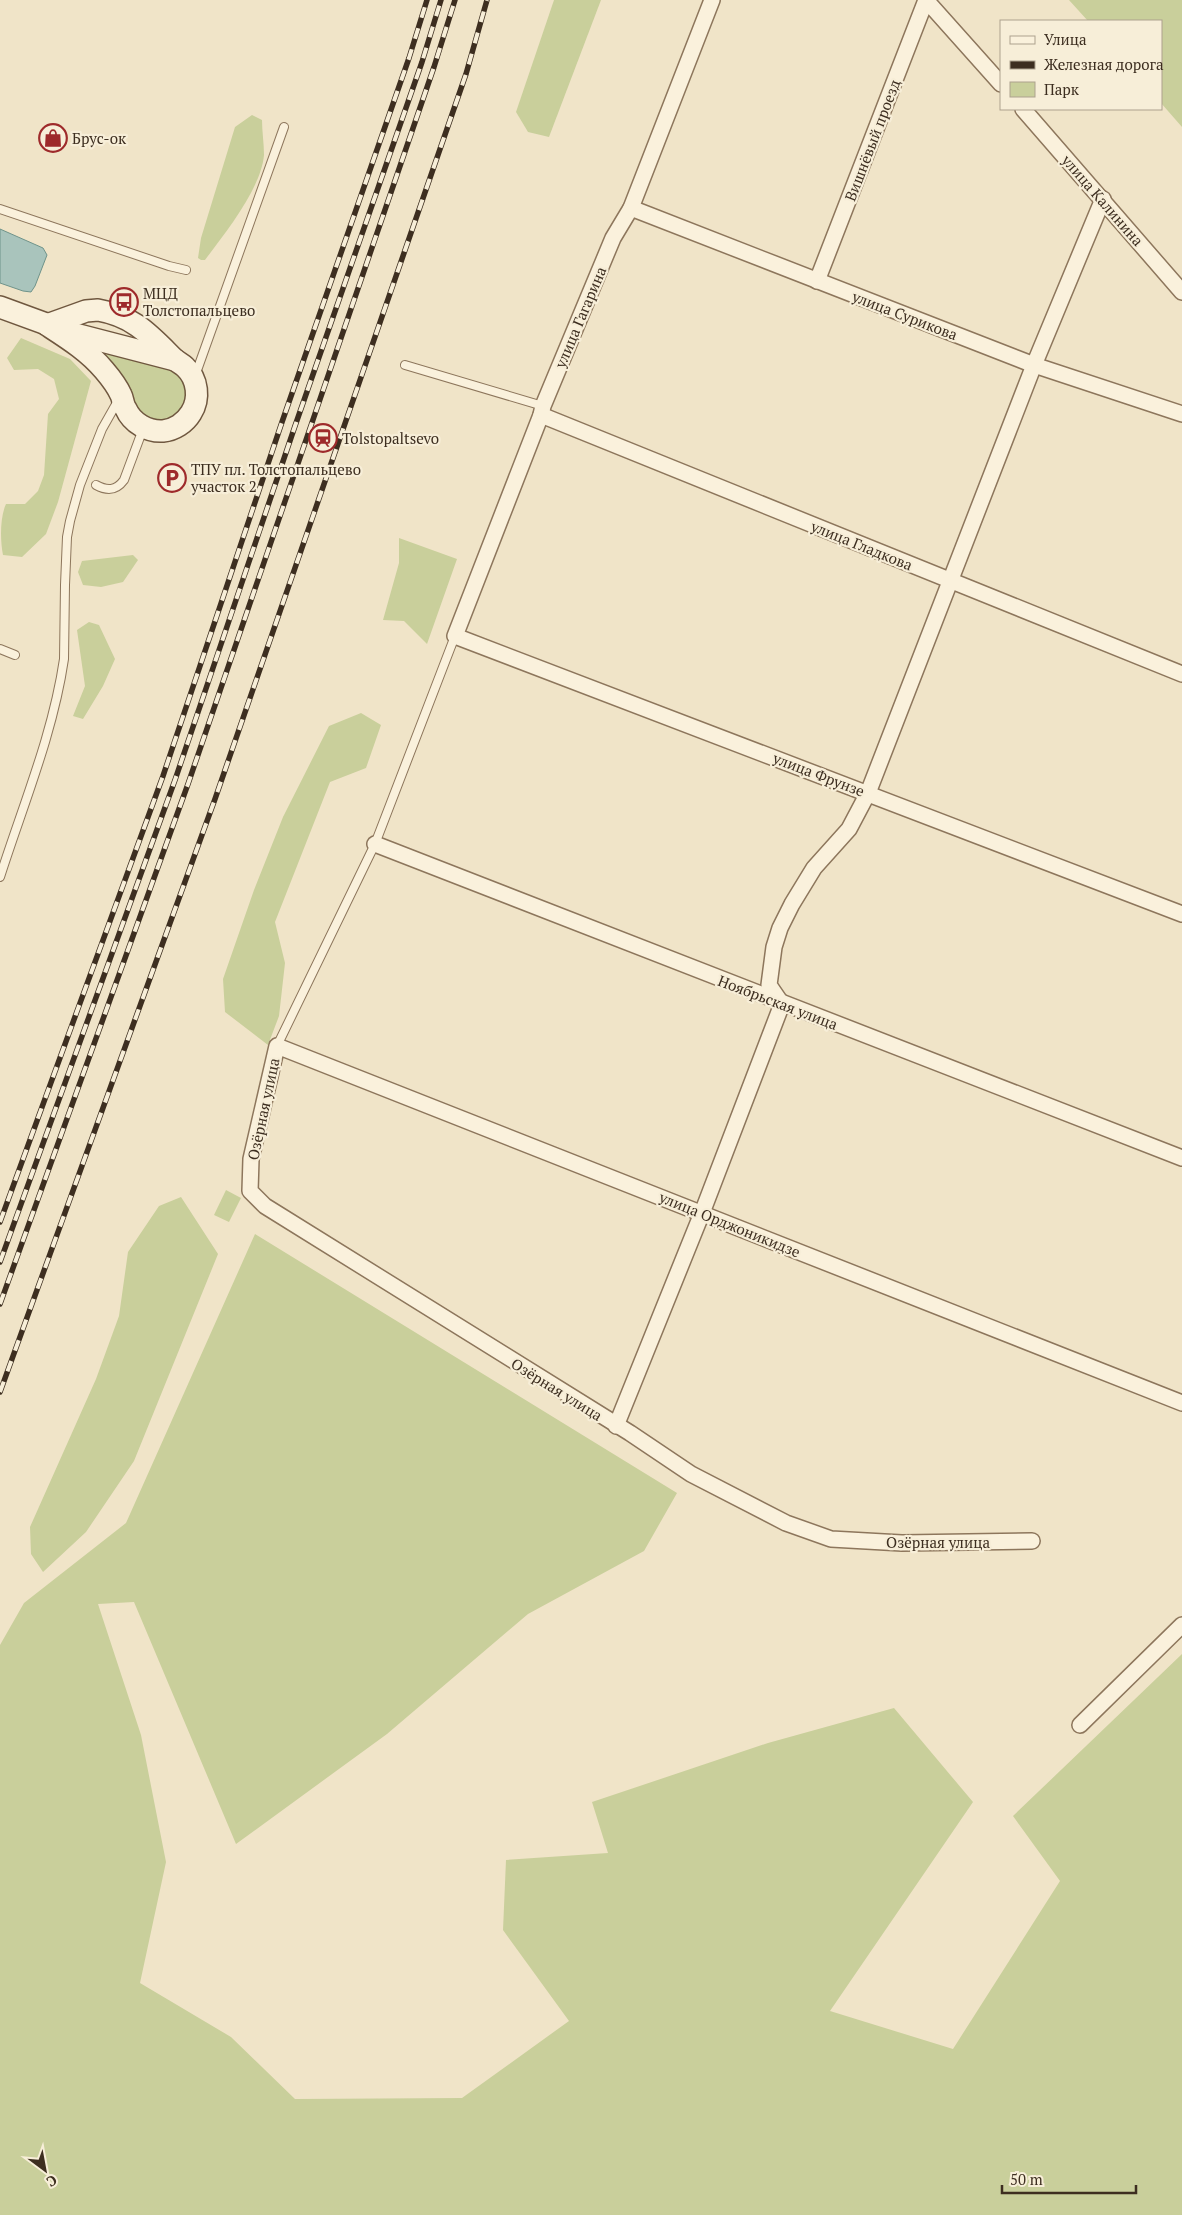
<svg xmlns="http://www.w3.org/2000/svg" width="1182" height="2215" viewBox="0 0 1182 2215" font-family="'PT Serif',serif">
	<style>
		.green { fill: #c9cf9b }
		.water { fill: #a9c4bc; stroke: #6f938a }
		.lines { fill: none; stroke-linecap: round; stroke-linejoin: round }
		.lane-casing { stroke: #8d765c; stroke-width: 10 }
		.street-casing { stroke: #8d765c; stroke-width: 18 }
		.secondary-casing { stroke: #6f573f; stroke-width: 24 }
		.lane { stroke: #faf1dc; stroke-width: 8 }
		.street { stroke: #faf1dc; stroke-width: 15 }
		.secondary { stroke: #faf1dc; stroke-width: 21 }
		.rail-casing { stroke: #3d2e20; stroke-width: 5.5 }
		.rail { stroke: #f7eed8; stroke-width: 4; stroke-dasharray: 11; stroke-linecap: butt }
		.labels { text-anchor: middle; dominant-baseline: central; stroke-width: 4.5; stroke-linejoin: round; paint-order: stroke }
		.poi-label { font-size: 15px; fill: #3d2e20; stroke: #f7eed8; text-anchor: start }
		.street-label { font-size: 15px; fill: #3d2e20; stroke: #f7eed8 }
	</style>
	<rect width="100%" height="100%" fill="#f0e4c8"/>
	<g class="green">
		<path d="M554 0H601L549 137 528 132 516 112Z"/>
		<path d="M1069 0H1182V127L1161 103V21H1088Z"/>
		<path d="M252 115 262 120C262 131 264 144 264 155 261 189 225 233 205 260H201L198 258 201 238 235 127Z"/>
		<path d="M21 338 70 359 91 381 58 502 46 534 22 557 3 555C0 540 0 517 6 504H25L38 491 44 475 48 414 59 399 54 379 38 369 14 370 7 358Z"/>
		<path d="M89 346 181 371 186 376 189 403 171 421H146Z"/>
		<path d="M399 538 457 559 427 644 404 621 383 620 399 563Z"/>
		<path d="M133 555 138 560 123 582 101 587 83 585 78 572 82 561Z"/>
		<path d="M89 622 99 625 115 659 103 686 83 719 73 716 85 686 77 630Z"/>
		<path d="M361 713 381 725 366 768 330 782 275 922 285 963 279 1016 268 1045 225 1012 223 979 254 890 283 817 329 726Z"/>
		<path d="M226 1190 241 1198 229 1222 214 1215Z"/>
		<path d="M181 1197 218 1254 134 1461 86 1532 43 1572 31 1554 30 1527 96 1379 119 1316 128 1252 159 1206Z"/>
		<path d="M255 1234 677 1493 644 1551 528 1614 387 1734 236 1844 134 1602 98 1604 141 1735 166 1862 140 1983 231 2037 295 2099 462 2098 569 2021 503 1930 506 1860 608 1853 592 1802 768 1743 894 1708 973 1802 830 2011 953 2049 1060 1881 1013 1816 1182 1654V2215H0V1645L24 1603 126 1523Z"/>
	</g>
	<path class="water" d="M0 229 43 248 47 255 35 286 31 292 23 291 0 283Z"/>
	<g class="lines">
		<defs>
			<g id="lane">
				<path d="M0 209 169 266 186 270"/>
				<path d="M405 365 543 406"/>
				<path d="M195 376 284 127"/>
				<path d="M96 485C107 491 116 491 124 480L143 429"/>
				<path d="M0 649 15 655"/>
				<path d="M0 877C23 805 53 734 64 659L65 585 67 537 70 521 80 485 102 429 119 399"/>
				<path d="M277 1046 375 844 455 636"/>
			</g>
			<g id="street">
				<path d="M712 0 631 208 613 238 543 406 541 415 455 636 1182 914"/>
				<path d="M1023 109 1182 292"/>
				<path d="M631 208 1034 365 1182 414"/>
				<path d="M817 281 926 0 1001 84"/>
				<path d="M541 415 1182 674"/>
				<path d="M375 844 1182 1158"/>
				<path d="M616 1426 702 1213 782 1004 769 985 774 947 780 928 792 904 814 868 849 829 868 793 1034 365 1103 199"/>
				<path d="M1032 1541 902 1543 831 1539 786 1523 691 1474 630 1433 265 1206 250 1191 251 1159 277 1046 1182 1403"/>
				<path d="M1080 1725 1182 1625"/>
			</g>
			<g id="secondary">
				<path d="M0 307 71 333 175 360"/>
				<path d="M98 310C133 316 149 334 173 358 177 362 182 364 185 367 198 379 200 399 191 413 185 423 174 430 163 431 148 432 132 423 126 409 123 405 123 399 121 395 117 386 110 377 104 370 88 351 67 338 47 325L86 311Z"/>
			</g>
		</defs>
		<use href="#lane" class="lane-casing"/>
		<use href="#street" class="street-casing"/>
		<use href="#secondary" class="secondary-casing"/>
		<use href="#lane" class="lane"/>
		<use href="#street" class="street"/>
		<use href="#secondary" class="secondary"/>
		<defs>
			<g id="rail">
				<path d="M0 1222 163 776 282 422 409 58 427 0"/>
				<path d="M0 1262 175 780 295 426 422 62 441 0"/>
				<path d="M0 1304 188 784 434 67 455 0"/>
				<path d="M0 1392 215 799 466 74 487 0"/>
			</g>
		</defs>
		<use href="#rail" class="rail-casing"/>
		<use href="#rail" class="rail"/>
	</g>
	<defs>
		<symbol id="shop-ring" viewBox="-11 -11 22 22"><circle r="9.5" fill="#f7eed8" stroke="#9e2a2b" stroke-width="1.5"/><path d="M-5-2.5h2.3a2.7 3.5 0 0 1 5.4 0H5L5.5 6h-11ZM-1.5-2.5h3a1.5 2.3 0 0 0-3 0Z" fill="#9e2a2b"/></symbol>
		<symbol id="bus-ring" viewBox="-11 -11 22 22"><circle r="9.5" fill="#f7eed8" stroke="#9e2a2b" stroke-width="1.5"/><path d="M-5-6H5V4H4V6H2V4H-2V6H-4V4H-5ZM-3.5-4V0h7V-4ZM-3.5 1.2v1.5H-2V1.2ZM2 1.2v1.5H3.5V1.2Z" fill="#9e2a2b"/></symbol>
		<symbol id="station-ring" viewBox="-11 -11 22 22"><circle r="9.5" fill="#f7eed8" stroke="#9e2a2b" stroke-width="1.5"/><path d="M-3-6H3Q5-6 5-4V2Q5 4 3 4L4.5 6H3L1.5 4h-3L-3 6H-4.5L-3 4Q-5 4-5 2V-4Q-5-6-3-6ZM-3.5-4v3h7v-3ZM-3.5 1v1.5H-2V1ZM2 1v1.5H3.5V1Z" fill="#9e2a2b"/></symbol>
		<symbol id="parking-ring" viewBox="-11 -11 22 22"><circle r="9.5" fill="#f7eed8" stroke="#9e2a2b" stroke-width="1.5"/><path d="M-3.5-5.5H1a3.5 3.5 0 0 1 0 7H-1V5.5H-3.5ZM-1-3.4V-.6H.8a1.4 1.4 0 0 0 0-2.8Z" fill="#9e2a2b"/></symbol>
	</defs>
	<g fill-rule="evenodd">
		<use href="#shop-ring" x="37" y="122" width="32" height="32"/>
		<use href="#bus-ring" x="108" y="286" width="32" height="32"/>
		<use href="#station-ring" x="307" y="422" width="32" height="32"/>
		<use href="#parking-ring" x="156" y="462" width="32" height="32"/>
	</g>
	<g class="labels">
		<g class="poi-label">
			<text x="72" y="138">Брус-ок</text>
			<text x="143" y="293">МЦД<tspan x="143" dy="17">Толстопальцево</tspan></text>
			<text x="342" y="438">Tolstopaltsevo</text>
			<text x="191" y="469">ТПУ пл. Толстопальцево<tspan x="191" dy="17">участок 2</tspan></text>
		</g>
		<g class="street-label">
			<text transform="translate(872 140) rotate(-69)">Вишнёвый проезд</text>
			<text transform="translate(1103 200) rotate(49)">улица Калинина</text>
			<text transform="translate(905 315) rotate(21)">улица Сурикова</text>
			<text transform="translate(580 317) rotate(-67)">улица Гагарина</text>
			<text transform="translate(862 545) rotate(22)">улица Гладкова</text>
			<text transform="translate(819 774) rotate(21)">улица Фрунзе</text>
			<text transform="translate(778 1002) rotate(21)">Ноябрьская улица</text>
			<text transform="translate(263 1109) rotate(-78)">Озёрная улица</text>
			<text transform="translate(730 1224) rotate(22)">улица Орджоникидзе</text>
			<text transform="translate(557 1389) rotate(32)">Озёрная улица</text>
			<text x="938" y="1542">Озёрная улица</text>
		</g>
	</g>
	<rect x="1000" y="20" width="162" height="90" fill="#f7eed8" stroke="#ada18e"/>
	<rect x="1010" y="36" width="25" height="8" fill="#faf1dc" stroke="#ada18e"/>
	<text x="1044" y="45" font-size="15" fill="#3d2e20">Улица</text>
	<rect x="1010" y="61" width="25" height="8" fill="#3d2e20" stroke="#ada18e"/>
	<text x="1044" y="70" font-size="15" fill="#3d2e20">Железная дорога</text>
	<rect x="1010" y="82" width="25" height="15" fill="#c9cf9b" stroke="#ada18e"/>
	<text x="1044" y="95" font-size="15" fill="#3d2e20">Парк</text>
	<g transform="translate(45 2170) rotate(148)" stroke="#f7eed8" stroke-width="4" paint-order="stroke">
	<path d="M0-4L9 19L0 12L-9 19Z" fill="#3d2e20"/>
	<text y="-8" font-size="14" font-weight="bold" text-anchor="middle" fill="#3d2e20">С</text>
	</g>
	<path d="M1002 2185v8h134v-8" fill="none" stroke="#3d2e20" stroke-width="2.5"/>
	<text x="1010" y="2185" font-size="15" fill="#3d2e20" stroke="#f7eed8" stroke-width="4" paint-order="stroke">50 m</text>
</svg>
